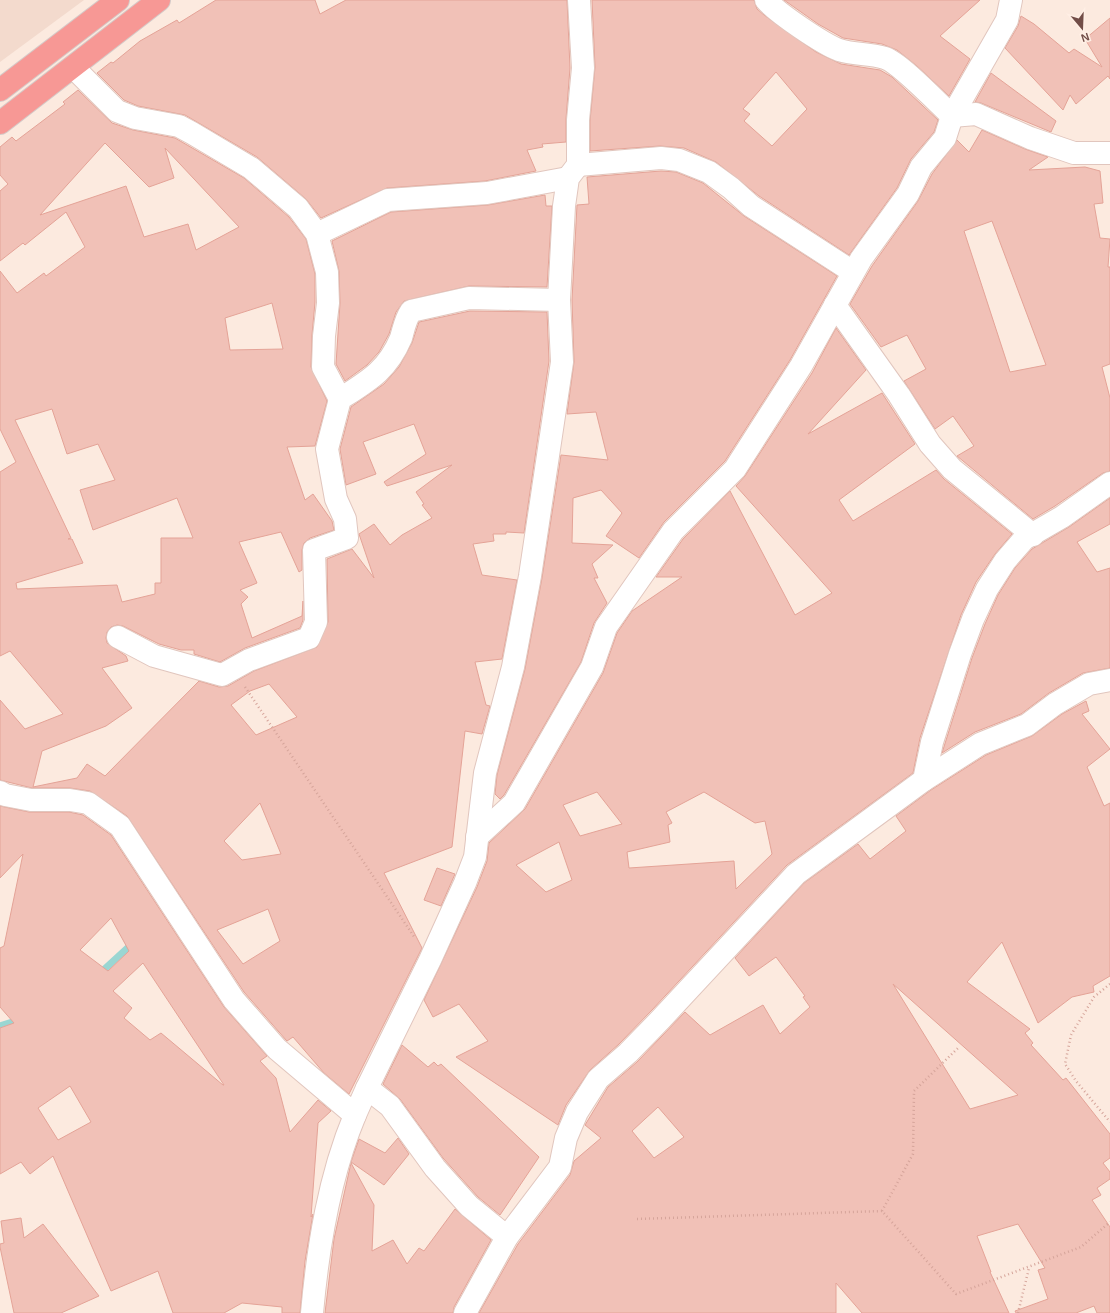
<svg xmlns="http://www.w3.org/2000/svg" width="1110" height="1313" viewBox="0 0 1110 1313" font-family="Arial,sans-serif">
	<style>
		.residential { fill: #f3dacd }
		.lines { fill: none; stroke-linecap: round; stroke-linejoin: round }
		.stream { stroke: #9ad6d2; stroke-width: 7 }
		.building { fill: #f1c1b7; stroke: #e4a397; fill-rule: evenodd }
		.street-casing { stroke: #e1c6be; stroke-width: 24 }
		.highway-casing { stroke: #d5cac8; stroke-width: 24 }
		.path { stroke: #d5a49a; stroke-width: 2.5; stroke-dasharray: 1 3; stroke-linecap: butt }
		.street { stroke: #fff; stroke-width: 22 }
		.highway { stroke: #f79895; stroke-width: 22 }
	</style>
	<rect width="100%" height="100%" fill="#fceadf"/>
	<path class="residential" d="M0 0H84L0 62Z"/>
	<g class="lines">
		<g class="stream">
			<path d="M98 975 134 942"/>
			<path d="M0 1026 22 1019"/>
		</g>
	</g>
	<g class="building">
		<path d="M216 0H315L320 14 346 0H567L570 68 566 119V142L542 144 543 147 527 150 536 171 485 181 387 188 321 218 306 199 257 157 185 115 138 106 124 100 97 73 111 62 113 63 140 41 177 20 179 23Z"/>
		<path d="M592 0H754L757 9 764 15 816 52 841 64 880 70 892 77 938 120 934 132 911 159 897 188 849 255 759 196 716 162 684 148 660 146 590 151V121L595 67ZM776 72 807 109 772 146 744 121 750 114 743 109Z"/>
		<path d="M784 0H980L940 36 970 59 949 96 917 66 897 50 882 44 843 38 818 24Z"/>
		<path d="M1021 16 1034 24 1069 53 1074 49 1102 67 1085 39 1110 18V79L1108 76 1076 104 1070 95 1063 110 1005 48 1018 26Z"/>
		<path d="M991 73 1056 121 1051 132 981 103 975 102Z"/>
		<path d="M78 90 112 123 133 130 175 138 244 178 289 217 306 239 315 274V302L312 335 311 367 327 401 315 446 287 447 305 500 313 494 332 521 334 530 310 538 304 543 302 550V570L299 572 281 532 239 542 257 583 240 590 248 597 241 604 252 638 302 616 303 601V620L300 628 245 648 220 662 194 654V650H181L159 644 123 626 117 625 111 627 107 632 106 638 107 643 126 656 128 661 102 668 132 708 106 726 42 751 33 787 77 778 87 764 105 776 199 681 219 687 228 686 254 671 317 647 328 622 327 559 352 549 374 578 359 534 374 524 390 545 402 535 432 518 422 505 424 504 416 492 452 465 387 486 384 482 426 454 414 424 363 442 376 474 346 485 340 449 351 407 384 384 399 367 412 343 419 322 470 311 547 312 549 361 524 533 506 532V534H493L494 541 473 544 482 575 517 580 502 659 475 662 486 705 490 706 482 734 465 731 452 847 384 873 422 948 349 1094 324 1073 293 1037 287 1041 286 1040 244 992 127 816 90 791 70 788H32L0 780V700L25 729 63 714 10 651 0 656V472L16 462 0 429V271L17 293 44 273 46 276 85 247 66 212 25 245 23 243 0 261V191L8 184 0 175V147L12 137 16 141 65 104 63 102ZM105 143 149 187 174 178 165 148 239 227 196 250 188 224 144 237 126 186 40 215ZM272 303 283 349 230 350 225 318ZM52 409 67 454 98 444 115 480 80 490 93 530 177 498 193 538H161V583H155V594L122 602 117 585 17 589 16 583 83 563 72 539H68L71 538 15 420ZM269 684 297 717 256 735 231 705 250 691ZM260 803 281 854 242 860 224 841ZM268 909 280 941 243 964 217 930Z"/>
		<path d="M982 130 1025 149 1048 157 1029 170 1085 167 1100 171 1103 203 1094 204 1100 238 1110 239 1108 267H1110V364L1102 367 1110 398V471L1103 473 1055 506 1033 519 957 456 974 446 953 416 935 429 904 381 926 369 907 335 881 347 850 304 872 266 918 201 932 174 957 140 969 152ZM992 221 1046 365 1010 372 964 231Z"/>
		<path d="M661 171 676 172 703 183 744 216 837 276 790 360 725 461 664 522 639 558 606 536 622 513 601 490 573 498 572 543 613 545 592 564 598 578H594L607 603 594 623 581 662 504 795 500 799 495 794 497 775 525 669 542 578 561 455 608 460 596 412 567 414 574 362 572 300 577 205 589 204 587 177Z"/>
		<path d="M545 195 546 206H552L547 287 469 286 404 301 396 312 389 334 379 352 367 365 345 381 336 364 340 303 339 271 332 241 391 212 488 205Z"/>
		<path d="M836 328 866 370 808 434 882 393 915 444 839 500 853 521 936 470 944 479 1012 534 995 554 976 582 961 615 920 738 913 773 787 865 652 1010 619 1044 590 1070 566 1105 558 1125 456 1057 488 1041 459 1004 433 1017 424 1000 477 887 487 861 489 843 525 809 603 673 617 633 632 611 682 577H656L683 539 730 491 795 615 832 593 736 486 745 476 812 373ZM597 792 622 824 580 836 563 805ZM704 792 755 823 765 821 772 854 736 889 734 861 629 868 627 852 670 842 668 825 672 823 666 812ZM559 842 572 880 546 892 516 865Z"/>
		<path d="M1110 498V524L1077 542 1097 572 1110 568V668L1083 673 1049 693 1021 714 975 732 942 753 972 658 985 624 998 595 1015 568 1032 549 1069 527Z"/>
		<path d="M1086 701 1089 711 1082 714 1110 749 1087 767 1104 806 1110 803V976L1093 986 1094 992 1072 997 1038 1023 1002 942 967 982 1030 1029 1025 1033 1033 1043 1031 1045 1063 1080 1066 1078 1110 1134V1158L1103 1163 1110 1172V1179L1097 1188 1101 1195 1092 1200 1110 1227V1313H1097L1094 1306 1076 1313H1016L1015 1311 1048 1299 1038 1270 1045 1268 1018 1224 977 1236 991 1272H990L1009 1313H862L836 1283V1313H479L518 1244 570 1175 574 1161 601 1138 585 1125 608 1087 637 1062 685 1012 710 1035 763 1005 780 1034 810 1007 803 997 805 996 776 957 749 976 735 958 804 883 858 844 870 859 906 831 896 816 931 790 986 755 1032 736 1062 714ZM893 984 1018 1095 970 1109ZM658 1107 684 1137 654 1158 632 1131Z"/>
		<path d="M0 806 29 812H69L83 815 111 835 224 1007 267 1056 260 1061 276 1078 290 1132 318 1100 331 1111 318 1123 311 1217 313 1214 305 1261 300 1313H282V1307L242 1303 224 1313H173L158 1271 111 1291 53 1156 30 1174 21 1162 0 1174V1028L14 1023 0 1007V948L4 946 23 854 0 878ZM111 918 129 951 108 971 80 950ZM143 963 224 1085H223L161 1033 150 1040 124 1018 132 1008 113 991ZM70 1086 91 1122 58 1140 38 1108Z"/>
		<path d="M437 868 455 874 441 906 424 900Z"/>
		<path d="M402 1045 428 1067 434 1062 438 1066 441 1064 539 1157 500 1215 478 1197 443 1158 400 1099 383 1084Z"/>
		<path d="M398 1138 409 1154 384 1185 351 1162 359 1139 385 1153Z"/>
		<path d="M351 1163 374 1205 372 1251 393 1240 407 1264 419 1248 424 1251 455 1209 491 1240 454 1307 453 1313H325L334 1239Z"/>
		<path d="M21 1218 24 1238 43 1224 99 1296 61 1313H14L0 1247V1244L4 1243 1 1221Z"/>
	</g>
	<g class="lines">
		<defs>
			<g id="street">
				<path d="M766 0C777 13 823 44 839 50 854 55 870 53 885 58 900 63 938 103 952 116L976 114 1030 138 1074 153H1110"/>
				<path d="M73 67 117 111 135 118 179 126 192 133 251 168 298 208 317 234 327 272 328 303 324 336 323 367 340 399"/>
				<path d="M578 165 661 158 679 160 709 172 731 188 751 206 853 272"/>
				<path d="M317 234 388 200 487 193 568 178"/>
				<path d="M835 305 899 395 930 444 952 469 1033 535"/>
				<path d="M118 637 154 656 222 675 249 660 309 638 316 622 314 550 347 538 345 519 336 499 327 449 340 399C368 381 387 371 401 338 404 328 405 320 411 311L469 298 559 300"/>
				<path d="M924 780 980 744 1027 725 1055 704 1089 684 1110 680"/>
				<path d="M0 792 5 795 31 800H70L88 803 120 826 234 1000 277 1049 355 1115 367 1088 390 1106 435 1168 469 1206 507 1237"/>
				<path d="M477 837 514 803 592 667 606 627 673 531 735 469 801 366 861 259 908 194 921 167 945 138 952 116 1007 20 1011 0"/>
				<path d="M367 1088 430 960 465 883 475 857 485 773 513 667 530 576 562 362 559 300 564 206 568 178 578 165V120L583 68 579 0"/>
				<path d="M312 1313C318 1246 329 1177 355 1115"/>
				<path d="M465 1313 507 1237 560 1167 566 1138 577 1112 598 1079 628 1053 661 1019 796 874 924 780 932 742 960 654 973 619 987 589 1005 561 1024 539 1062 517 1110 483"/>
			</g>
			<g id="highway">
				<path d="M0 90 118 0"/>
				<path d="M0 123 159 0"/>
			</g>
		</defs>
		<use href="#street" class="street-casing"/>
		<use href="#highway" class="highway-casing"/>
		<g class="path">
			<path d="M245 687 415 938"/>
			<path d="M1110 984 1094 997 1071 1035 1065 1064 1076 1081 1110 1122"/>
			<path d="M882 1211 913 1154 914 1091 958 1048"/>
			<path d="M637 1219 882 1211 956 1294 1081 1247 1110 1222"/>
			<path d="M1018 1313 1029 1268"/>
		</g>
		<use href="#street" class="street"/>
		<use href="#highway" class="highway"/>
	</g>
	<g transform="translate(1082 28) rotate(161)" stroke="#ffefe5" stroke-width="3" paint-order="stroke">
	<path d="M0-3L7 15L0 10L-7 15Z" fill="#724d47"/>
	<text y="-6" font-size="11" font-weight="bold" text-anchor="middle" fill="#724d47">N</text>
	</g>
</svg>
